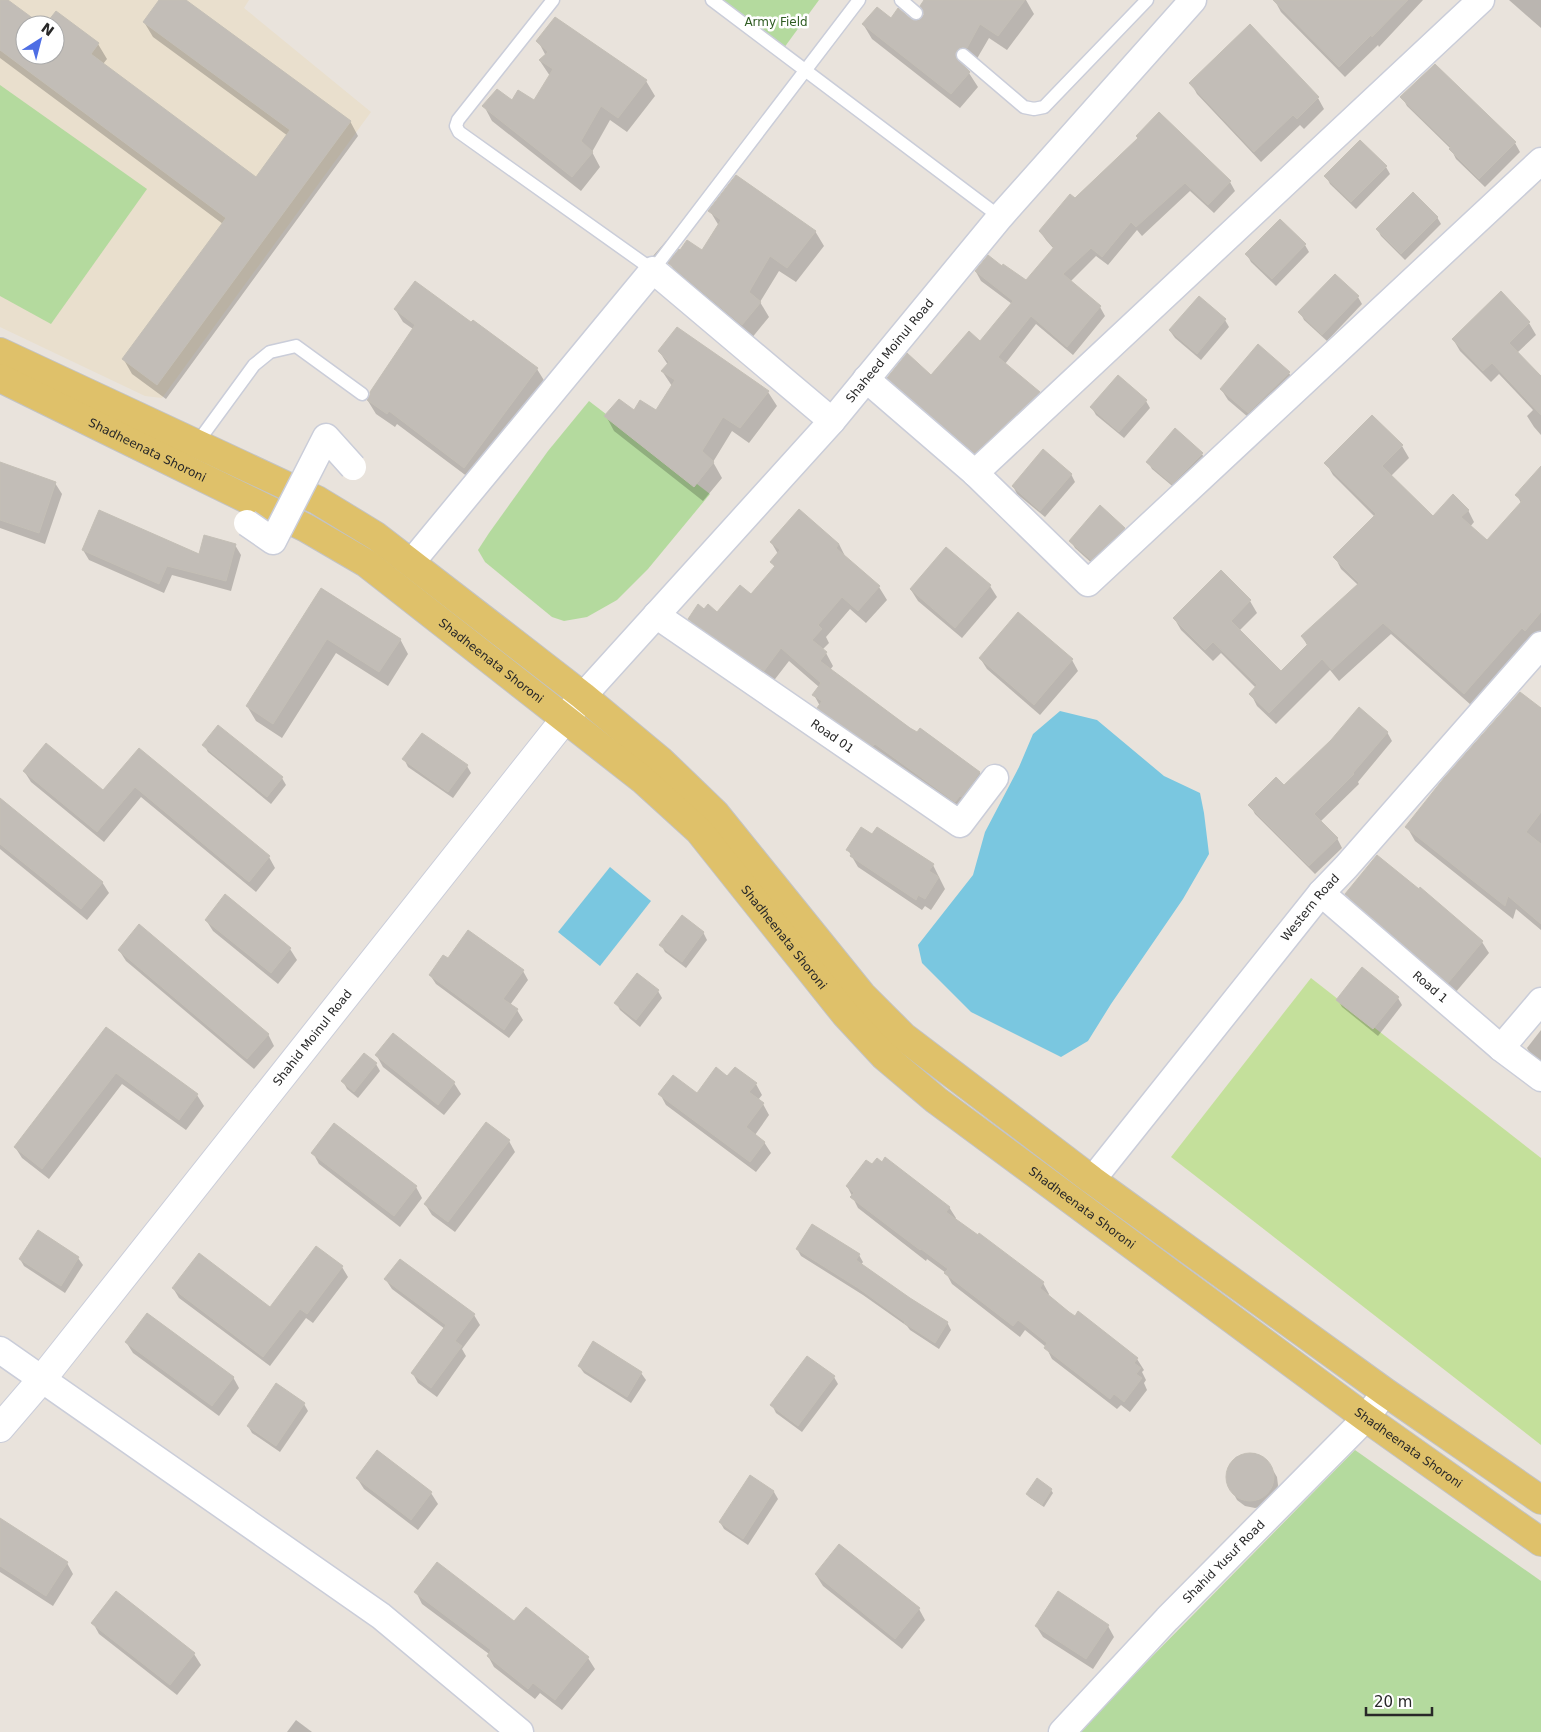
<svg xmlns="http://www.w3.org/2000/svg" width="1541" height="1732" viewBox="0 0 1541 1732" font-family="'DejaVu Sans',sans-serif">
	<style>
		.education { fill: #e9dfcd; fill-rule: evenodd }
		.green { fill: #b4da9e }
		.pitch { fill: #c4e09b }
		.water { fill: #7ac7e0 }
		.shadow { fill: #0003 }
		.building { fill: #c2bdb7; stroke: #c4bfb6 }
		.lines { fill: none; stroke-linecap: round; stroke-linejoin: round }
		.lane-casing { stroke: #cacdd9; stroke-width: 15 }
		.street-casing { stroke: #cacdd9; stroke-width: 29 }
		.secondary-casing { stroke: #cacdd9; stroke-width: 30 }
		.primary-casing { stroke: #c3c3c3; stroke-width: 30 }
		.lane { stroke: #fff; stroke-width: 12 }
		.street { stroke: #fff; stroke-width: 26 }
		.secondary { stroke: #fff; stroke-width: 28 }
		.primary { stroke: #dfc16a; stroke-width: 28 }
		.street-bridge-casing { stroke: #cacdd9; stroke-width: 29; stroke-linecap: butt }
		.street-bridge { stroke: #fff; stroke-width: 26 }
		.labels { text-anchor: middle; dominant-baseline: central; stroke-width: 5; stroke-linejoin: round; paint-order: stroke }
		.park-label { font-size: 12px; fill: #2f5c22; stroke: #fff }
		.street-label { font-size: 12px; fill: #282828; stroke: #fff }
	</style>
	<rect width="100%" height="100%" fill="#e9e3dc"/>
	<path class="education" d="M0 0H249L244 8 371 112 162 398 145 396 0 327ZM25 25H55V55H25Z"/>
	<g class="green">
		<path d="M711 0H819L781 52Z"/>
		<path d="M0 85 147 189 51 324 0 296Z"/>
		<path d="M589 401 710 494 648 569 617 600 587 617 564 621 552 617 485 562 478 550 489 533 548 451Z"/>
		<path d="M1355 1450 1541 1581V1732H1078Z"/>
	</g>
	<path class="pitch" d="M1311 978 1541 1158V1445L1171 1157Z"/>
	<g class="water">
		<path d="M1060 711 1097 720 1164 776 1200 793 1204 813 1209 854 1183 899 1111 1004 1088 1041 1061 1057 971 1012 922 963 918 945 973 875 985 832 1019 767 1033 734Z"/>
		<path d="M610 867 651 901 600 966 558 932Z"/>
	</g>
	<g class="shadow">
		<path d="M0 0H6L39 25H25V55H55V25H47L56 13 98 44 107 59 103 64 256 179 288 136 153 37 144 22 161 0H184L350 121 358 136 166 399 132 374 124 360 223 224 0 58Z"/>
		<path d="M926 0H1026L1034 14 1007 50 989 38 975 62H970L965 65 964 68 969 73 978 87 960 108 872 39 863 24 892 20 914 22 924 19Z"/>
		<path d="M1276 0H1423L1379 47 1378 45 1345 77 1281 12 1275 1Z"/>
		<path d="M1509 0H1541V28Z"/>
		<path d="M556 19 646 81 655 96 627 132 610 120 592 152 600 167 581 191 492 121 484 106 512 102H534L550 76 540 61 546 56 538 41Z"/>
		<path d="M1250 26 1318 98 1324 109 1304 129 1300 125 1261 162 1197 94 1191 83Z"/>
		<path d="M1402 97 1515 143 1520 152 1485 187 1456 159 1451 149 1407 106Z"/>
		<path d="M1139 138 1230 182 1235 191 1214 213 1190 191 1142 236 1137 230 1108 265 1096 256 1070 282 1100 307 1105 316 1073 355 1036 324 1005 364 1039 393 1044 402 980 461 894 387 889 378 931 376 980 343 1012 304 981 281 976 272 1002 267 1026 281 1054 249 1046 240 1040 231Z"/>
		<path d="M1386 167 1390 174 1356 209 1330 184 1326 176Z"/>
		<path d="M710 211 815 231 824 246 796 282 779 271 760 302 769 317 751 339 678 278 669 261 661 270 653 256 666 241 675 257 702 252 719 226Z"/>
		<path d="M1437 217 1441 224 1405 260 1381 236 1377 229Z"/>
		<path d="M1305 245 1309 252 1276 286 1251 262 1247 255Z"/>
		<path d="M1501 293 1529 323 1536 335 1517 353 1541 377V435L1534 427 1527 416 1533 410 1499 374 1491 382 1460 351 1453 339Z"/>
		<path d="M1358 297 1362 304 1327 341 1304 320 1300 312Z"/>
		<path d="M1199 298 1225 320 1229 327 1201 360 1175 338 1170 331Z"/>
		<path d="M395 309 471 324 473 321 537 369 545 382 472 480 397 424 395 427 376 414 368 401 413 329 403 322Z"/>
		<path d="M1258 346 1289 373 1296 384 1255 423 1228 400 1221 389Z"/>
		<path d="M659 351 768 392 777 406 749 443 732 431 713 462 722 478 703 501 614 431 606 416 634 412H656L672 386 662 371 668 365Z"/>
		<path d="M1146 401 1150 408 1124 438 1096 415 1092 408Z"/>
		<path d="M1402 446 1409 458 1391 476 1433 517 1468 510 1474 522 1470 527 1488 542 1521 503 1517 495 1541 468V632L1471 705 1391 634 1339 681 1330 670 1276 724 1257 706 1251 694 1256 688 1221 653 1213 661 1181 630 1174 618 1221 572 1250 601 1257 613 1239 631 1281 672 1307 645 1302 636 1358 585 1341 569 1335 557 1375 517 1333 475 1326 463Z"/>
		<path d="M1202 454 1206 461 1177 490 1152 469 1148 462Z"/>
		<path d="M0 464 55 483 62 494 45 544 0 528Z"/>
		<path d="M1071 474 1075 482 1045 517 1017 494 1013 486Z"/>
		<path d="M1124 528 1129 535 1095 566 1075 548 1071 541Z"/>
		<path d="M771 542 839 544 846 558 879 587 887 600 866 623 850 609 826 637 829 643 822 650 826 653 833 666 830 670 918 734 921 729 980 773 987 786 963 815 826 721 819 708 820 706 814 695 819 687 789 661 772 683 697 632 689 619 705 610 717 613 751 596 775 568 772 562 778 554Z"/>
		<path d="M235 545 241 555 231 591 172 575 164 593 89 560 83 550 200 556Z"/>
		<path d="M946 549 990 586 997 597 962 638 918 601 911 590Z"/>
		<path d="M322 589 400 639 408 654 388 686 336 653 282 738 256 721 247 706Z"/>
		<path d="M980 658 1072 660 1078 671 1040 715 987 669Z"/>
		<path d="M1541 710V930L1516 909 1513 919 1415 841 1407 827Z"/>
		<path d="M1387 732 1392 741 1358 782 1359 784 1320 822 1337 838 1342 848 1315 874 1255 814 1250 805Z"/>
		<path d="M204 745 282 778 286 785 271 804 208 752Z"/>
		<path d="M139 750 269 857 275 868 256 892 141 797 104 842 31 782 24 771 104 792Z"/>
		<path d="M404 759 467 766 471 773 453 798 408 767Z"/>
		<path d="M0 800 102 882 109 893 87 920 0 849Z"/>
		<path d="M873 836 933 865 945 889 931 910 925 906 922 910 858 867 848 850Z"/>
		<path d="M1420 889 1482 942 1489 953 1455 993 1353 905 1347 894Z"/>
		<path d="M206 920 290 949 297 960 278 984 213 931Z"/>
		<path d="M703 932 707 940 686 968 665 952 661 945Z"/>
		<path d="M119 950 268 1034 274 1046 254 1069 126 961Z"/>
		<path d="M448 960 523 971 528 980 510 1005 517 1010 523 1020 509 1038 436 984 430 975Z"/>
		<path d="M1362 969 1398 998 1402 1005 1378 1036 1342 1007 1338 1000Z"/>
		<path d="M638 975 658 991 662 998 640 1027 620 1010 616 1003Z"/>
		<path d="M106 1029 197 1095 204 1106 186 1130 122 1084 49 1179 22 1158 15 1147Z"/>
		<path d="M1541 1030V1066L1535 1062 1527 1048Z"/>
		<path d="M393 1034 454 1083 461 1094 444 1115 383 1067 377 1056Z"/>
		<path d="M376 1064 380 1071 358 1098 347 1089 343 1081Z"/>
		<path d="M728 1078 756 1084 762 1095 758 1100 763 1104 769 1115 755 1135 764 1142 771 1153 756 1172 666 1105 660 1094 697 1095Z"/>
		<path d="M509 1141 515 1152 455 1232 432 1215 425 1204Z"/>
		<path d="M313 1153 416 1187 422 1198 400 1227 319 1164Z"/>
		<path d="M847 1186 949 1207 956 1218 955 1220 1043 1283 1049 1294 1048 1296 1075 1317 1078 1313 1137 1359 1144 1370 1142 1372 1146 1380 1144 1383 1147 1390 1130 1412 1121 1405 1117 1409 1052 1359 1046 1347 1025 1330 1020 1337 952 1284 946 1273 927 1259 926 1261 858 1208Z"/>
		<path d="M38 1232 78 1258 83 1265 65 1293 24 1266 20 1259Z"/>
		<path d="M797 1249 859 1255 863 1262 861 1265 909 1299 947 1322 951 1330 939 1349 910 1330 907 1326 863 1295 801 1256Z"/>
		<path d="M342 1267 348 1277 313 1323 306 1318 270 1366 179 1298 173 1288 271 1309Z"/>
		<path d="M386 1280 474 1315 480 1325 462 1349 466 1356 437 1397 418 1383 413 1374 445 1329 392 1289Z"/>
		<path d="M126 1342 233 1377 239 1388 219 1416 133 1353Z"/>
		<path d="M594 1343 641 1373 646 1380 631 1403 584 1373 579 1366Z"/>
		<path d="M807 1357 834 1377 838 1384 802 1432 776 1413 772 1405Z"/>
		<path d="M304 1404 308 1411 280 1452 252 1433 248 1426Z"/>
		<path d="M378 1452 431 1493 438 1504 418 1530 364 1489 357 1478Z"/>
		<path d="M1254 1453 1263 1457 1268 1462 1277 1477 1278 1485 1277 1493 1265 1506 1255 1508 1245 1506 1237 1500 1228 1483 1227 1473 1230 1464 1236 1457 1245 1454Z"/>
		<path d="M750 1477 774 1492 778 1499 748 1545 724 1529 720 1522Z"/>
		<path d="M1037 1480 1051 1490 1053 1493 1044 1507 1029 1497 1027 1494Z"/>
		<path d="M0 1522 67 1563 73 1574 53 1606 0 1572Z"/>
		<path d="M816 1575 919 1609 925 1620 902 1649 823 1586Z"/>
		<path d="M416 1592 514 1623 526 1608 588 1658 595 1669 562 1710 540 1693 535 1699 494 1667 488 1656 489 1654 422 1604Z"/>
		<path d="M116 1593 194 1654 201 1665 177 1695 99 1634 93 1623Z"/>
		<path d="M1036 1626H1108L1114 1637 1093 1669 1043 1637Z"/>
		<path d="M296 1720 312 1732H287Z"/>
	</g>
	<g class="building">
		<path d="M0 0H8L42 25H25V55H55V25H45L56 11 99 43 91 54 256 177 290 130 143 22 159 0H186L351 121 157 385 122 359 226 218 0 50Z"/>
		<path d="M924 0H1025L998 36 980 24 967 48 961 47 957 50 956 58 970 72 951 94 862 24 877 7 891 18 898 8 911 19 919 20 924 15 923 10 920 6Z"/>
		<path d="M1273 0H1408L1372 37 1371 35 1339 67Z"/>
		<path d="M555 17 647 80 618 118 601 106 581 141 593 152 572 177 482 106 497 89 512 100 518 90 534 100 553 69 539 60 548 52 536 41Z"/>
		<path d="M1250 24 1319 97 1297 119 1293 115 1254 152 1189 83Z"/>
		<path d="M1435 64 1516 142 1479 179 1449 149 1451 147 1400 97Z"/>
		<path d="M1159 112 1231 181 1208 205 1185 183 1136 227 1131 222 1102 257 1091 248 1063 274 1101 306 1067 347 1031 316 998 357 1040 392 975 453 887 378 907 353 931 375 969 331 980 341 1013 301 975 271 988 255 1002 266 1003 264 1026 280 1054 247 1039 231 1070 194 1075 198 1138 138 1136 136Z"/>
		<path d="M1360 140 1387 166 1351 202 1324 176Z"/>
		<path d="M736 175 816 231 787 268 770 256 749 292 761 302 742 325 668 263 679 249 680 250 687 240 702 250 721 220 708 211Z"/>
		<path d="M1413 192 1438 217 1401 254 1376 229Z"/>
		<path d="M1280 219 1306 244 1272 279 1245 254Z"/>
		<path d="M1335 274 1359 296 1322 335 1298 312Z"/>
		<path d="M415 281 471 322 473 320 538 368 464 468 389 411 387 414 367 400 370 395V392L415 325 394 309Z"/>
		<path d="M1501 291 1530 322 1509 343 1541 376V415L1492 363 1483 371 1452 339Z"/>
		<path d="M1199 296 1226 319 1197 354 1169 330Z"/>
		<path d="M677 327 769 391 740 428 723 417 702 451 714 462 694 487 604 416 619 399 634 410 640 400 656 410 675 380 661 371 669 362 658 351Z"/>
		<path d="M1258 344 1290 372 1248 413 1220 389Z"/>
		<path d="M1118 375 1147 400 1119 432 1090 407Z"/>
		<path d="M1372 415 1403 445 1382 466 1433 516 1453 494 1469 510 1461 517 1487 540 1522 501 1515 495 1541 466V612L1525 631 1522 628 1464 694 1383 623 1332 670 1322 659 1269 713 1249 694 1257 685 1213 642 1205 650 1173 618 1221 570 1251 600 1231 621 1281 671 1308 644 1301 636 1359 583 1333 557 1376 514 1324 463Z"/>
		<path d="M1175 428 1203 453 1172 484 1146 462Z"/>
		<path d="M1043 449 1072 474 1040 511 1012 486Z"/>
		<path d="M0 462 56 482 39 533 0 520Z"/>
		<path d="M1100 505 1125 528 1091 560 1069 541Z"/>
		<path d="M799 509 839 544 836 548 880 586 858 611 842 597 818 625 822 629 812 640 827 652 820 661 910 728 917 732 920 728 980 772 962 797 960 796 955 802 875 744 873 746 817 708 822 701 812 695 821 683 781 648 764 671 688 619 698 604 704 609 708 604 717 612 740 585 751 594 775 566 770 562 780 550 770 542Z"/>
		<path d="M99 510 199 554 204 535 236 544 226 581 167 566 159 584 82 550Z"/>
		<path d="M946 547 991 585 955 628 910 589Z"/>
		<path d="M321 588 401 639 379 672 327 639 273 724 246 706Z"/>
		<path d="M1018 612 1073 659 1034 705 979 658Z"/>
		<path d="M1520 692 1541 708V812L1526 832 1541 844V924L1508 896 1505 906 1405 827 1444 778Z"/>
		<path d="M1359 707 1388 732 1353 773 1354 774 1314 814 1338 838 1309 866 1248 805 1276 777 1284 785 1331 740Z"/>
		<path d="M218 725 283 777 267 797 202 745Z"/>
		<path d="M422 733 468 765 448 792 402 759Z"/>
		<path d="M46 743 103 790 139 748 270 856 249 882 135 787 97 832 23 771Z"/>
		<path d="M0 798 103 882 81 909 0 844Z"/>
		<path d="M861 827 872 834 877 827 934 864 929 871 939 877 925 899 918 895 916 900 850 856 852 853 846 850Z"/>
		<path d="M1377 855 1419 889 1420 887 1483 941 1448 983 1345 894Z"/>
		<path d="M225 894 291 948 271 973 205 920Z"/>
		<path d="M682 915 704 932 682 962 659 945Z"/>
		<path d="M139 924 269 1034 247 1059 118 950Z"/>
		<path d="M468 930 524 970 503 999 518 1009 504 1030 429 975 443 955 448 958Z"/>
		<path d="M1362 967 1399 997 1373 1029 1336 1000Z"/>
		<path d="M637 973 659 990 636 1020 614 1003Z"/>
		<path d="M106 1027 198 1094 179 1120 116 1073 42 1169 14 1147Z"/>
		<path d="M393 1033 455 1082 438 1105 375 1055Z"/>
		<path d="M364 1053 377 1063 354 1092 341 1081Z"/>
		<path d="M716 1067 727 1076 735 1067 757 1083 749 1092 764 1103 746 1127 765 1142 750 1162 658 1094 673 1075 697 1093Z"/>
		<path d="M486 1122 510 1140 448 1222 424 1204Z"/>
		<path d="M334 1123 417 1186 394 1216 311 1153Z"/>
		<path d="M885 1157 950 1207 946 1212 978 1235 979 1233 1044 1282 1040 1288 1069 1312 1075 1316 1078 1311 1138 1358 1134 1363 1141 1368 1136 1374 1142 1378 1124 1402 1114 1394 1110 1399 1044 1348 1047 1343 1018 1320 1013 1326 944 1273 948 1269 921 1249 920 1250 850 1197 854 1193 846 1186 866 1160 872 1164 877 1158 882 1162Z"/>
		<path d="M812 1224 860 1254 856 1260 910 1298 948 1322 935 1343 904 1323 905 1322 858 1288 796 1249Z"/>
		<path d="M38 1230 79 1257 61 1286 19 1259Z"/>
		<path d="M316 1246 343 1266 307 1314 300 1309 263 1357 172 1288 199 1253 270 1307Z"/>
		<path d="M400 1259 475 1314 455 1341 462 1346 431 1388 411 1373 446 1325 384 1279Z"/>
		<path d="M147 1313 234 1377 212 1406 125 1342Z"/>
		<path d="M593 1341 642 1372 627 1397 578 1366Z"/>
		<path d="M807 1356 835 1376 798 1426 770 1405Z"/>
		<path d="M276 1383 305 1403 276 1446 247 1426Z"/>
		<path d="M377 1450 432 1492 411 1520 356 1478Z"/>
		<circle cx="1250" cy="1477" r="24"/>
		<path d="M750 1475 774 1491 743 1539 719 1522Z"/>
		<path d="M1037 1478 1052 1489 1042 1505 1026 1494Z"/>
		<path d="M0 1518 68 1562 46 1596 0 1566Z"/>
		<path d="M839 1544 920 1608 895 1639 815 1574Z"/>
		<path d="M437 1562 514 1621 526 1607 589 1657 555 1700 533 1683 528 1689 487 1656 491 1650 414 1592Z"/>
		<path d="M116 1591 195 1653 170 1685 91 1623Z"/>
		<path d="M1058 1591 1109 1625 1086 1659 1035 1626Z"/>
	</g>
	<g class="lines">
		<defs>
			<g id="lane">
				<path d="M553 0 458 120 456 126 459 132 653 270 859 0"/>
				<path d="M712 0 1000 217"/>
				<path d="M901 0 916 13"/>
				<path d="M963 55 1024 107 1034 109 1044 107 1147 0"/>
				<path d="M197 443 254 365 270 352 296 346 362 394"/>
			</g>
			<g id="street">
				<path d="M866 379 975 473 1088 583 1541 161"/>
				<path d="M975 473 1481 0"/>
				<path d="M411 563 653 270 832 421"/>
				<path id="s1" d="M656 615 960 824 995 778"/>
				<path id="s2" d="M583 696 832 421 1000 217 1193 0"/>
				<path id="s3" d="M1321 893 1501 1048 1541 1078"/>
				<path d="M1501 1048 1541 1001"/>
				<path id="s4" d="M1092 1180 1321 893 1346 867 1541 645"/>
				<path d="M0 1350 381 1616 520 1732"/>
				<path id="s5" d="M1062 1732 1167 1619 1366 1418 1385 1392"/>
			</g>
			<g id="secondary">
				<path id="s6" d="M0 1428 42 1379 580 700"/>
			</g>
			<g id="primary">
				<path d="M0 352 317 500 376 536 583 696 661 761 715 813 862 995 904 1037 1092 1180 1385 1392 1541 1500"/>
				<path id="s7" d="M0 378 306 528 366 563 643 780 699 831 845 1014 884 1056 936 1100 1366 1418 1541 1542"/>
			</g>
		</defs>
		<use href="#lane" class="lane-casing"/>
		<use href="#street" class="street-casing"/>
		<use href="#secondary" class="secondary-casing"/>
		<use href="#primary" class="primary-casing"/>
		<use href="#lane" class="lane"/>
		<use href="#street" class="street"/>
		<use href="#secondary" class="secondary"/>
		<use href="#primary" class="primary"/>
		<defs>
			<path id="street-bridge" d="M247 523 273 541 326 437 353 467"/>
		</defs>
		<use href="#street-bridge" class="street-bridge-casing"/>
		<use href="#street-bridge" class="street-bridge"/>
	</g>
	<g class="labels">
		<g class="park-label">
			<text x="776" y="22">Army Field</text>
		</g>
		<g class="street-label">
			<text stroke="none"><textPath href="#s2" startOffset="462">Shaheed Moinul Road</textPath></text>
			<text stroke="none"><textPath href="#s7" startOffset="164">Shadheenata Shoroni</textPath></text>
			<text stroke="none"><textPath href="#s7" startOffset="569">Shadheenata Shoroni</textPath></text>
			<text stroke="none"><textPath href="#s1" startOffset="214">Road 01</textPath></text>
			<text stroke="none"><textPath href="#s4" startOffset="349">Western Road</textPath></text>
			<text stroke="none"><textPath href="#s7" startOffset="974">Shadheenata Shoroni</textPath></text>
			<text stroke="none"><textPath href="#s3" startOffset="144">Road 1</textPath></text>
			<text stroke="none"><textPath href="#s6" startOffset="500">Shahid Moinul Road</textPath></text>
			<text stroke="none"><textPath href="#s7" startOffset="1379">Shadheenata Shoroni</textPath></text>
			<text stroke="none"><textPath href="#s7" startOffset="1784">Shadheenata Shoroni</textPath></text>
			<text stroke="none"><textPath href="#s5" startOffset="235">Shahid Yusuf Road</textPath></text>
		</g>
	</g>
	<g transform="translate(40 40) rotate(36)"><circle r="24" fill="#ffffff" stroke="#a9a9a9"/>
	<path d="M0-4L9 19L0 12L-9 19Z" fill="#4e6ee4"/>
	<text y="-8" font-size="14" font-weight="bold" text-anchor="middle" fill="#282828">N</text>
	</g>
	<path d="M1366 1707v8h66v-8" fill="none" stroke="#282828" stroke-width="2.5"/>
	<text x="1374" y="1707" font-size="15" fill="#282828" stroke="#ffffff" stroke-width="4" paint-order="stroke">20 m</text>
</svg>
